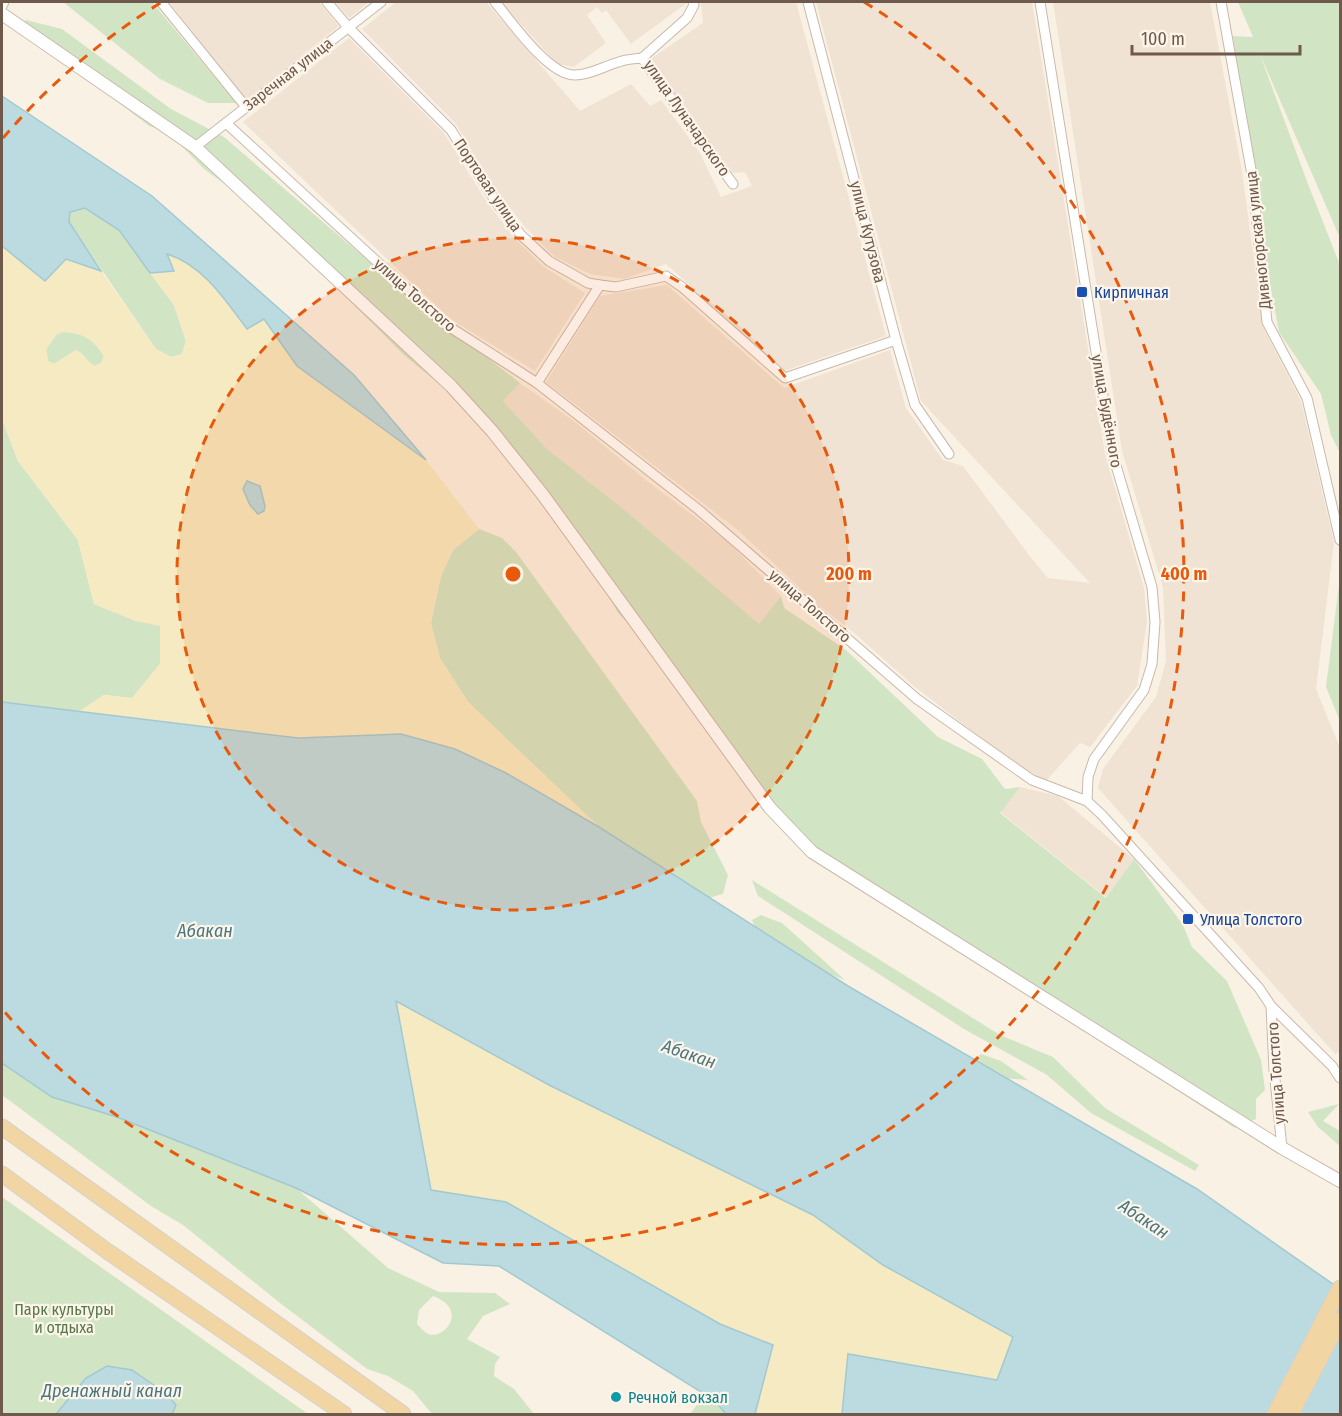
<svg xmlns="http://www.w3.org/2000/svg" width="1342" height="1416" viewBox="0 0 1342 1416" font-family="'Fira Sans Condensed',sans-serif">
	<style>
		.residential { fill: #f0e3d3 }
		.green { fill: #d1e5c4; fill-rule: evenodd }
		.sand { fill: #f5eac2; fill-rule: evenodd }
		.water { fill: #bbdbe0; stroke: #a2c9d1; stroke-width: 1.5 }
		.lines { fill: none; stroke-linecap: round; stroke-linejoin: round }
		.minor-casing { stroke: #c9b9ab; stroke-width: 11 }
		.tertiary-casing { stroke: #c9b9ab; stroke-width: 14 }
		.primary-casing { stroke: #d7d1cd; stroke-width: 17 }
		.minor { stroke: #fff; stroke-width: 9 }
		.tertiary { stroke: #fff; stroke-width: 12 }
		.primary { stroke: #f1d5a3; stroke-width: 15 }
		.ring { fill: none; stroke: #e8590c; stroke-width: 3; stroke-dasharray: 10 8 }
		.transit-dot { fill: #1a4fb4; stroke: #fdf5e9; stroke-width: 2 }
		.culture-dot { fill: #0f9aa8; stroke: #fdf5e9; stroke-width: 2 }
		.labels { text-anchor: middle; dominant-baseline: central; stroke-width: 4.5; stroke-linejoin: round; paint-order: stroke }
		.street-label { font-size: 16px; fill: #6f594c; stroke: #fdf5e9 }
		.transit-label { font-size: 16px; fill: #164399; stroke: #fdf5e9; text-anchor: start }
		.park-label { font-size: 16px; fill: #567949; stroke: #fdf5e9 }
		.culture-label { font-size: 16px; fill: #0d838f; stroke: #fdf5e9; text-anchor: start }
		.water-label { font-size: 18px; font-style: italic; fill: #497680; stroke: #fdf5e9 }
		.centre { fill: #e8590c; stroke: #fdf5e9; stroke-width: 3 }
		.ring-label { font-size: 18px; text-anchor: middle; font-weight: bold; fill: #e8590c; stroke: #fdf5e9; stroke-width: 4.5; stroke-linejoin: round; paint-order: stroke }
	</style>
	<rect width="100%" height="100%" fill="#f9f1e4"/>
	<g class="residential">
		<path d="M169 2H319L339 26 246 100Z"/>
		<path d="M335 2H369L349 18Z"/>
		<path d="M396 2H486L580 111 631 84 650 106 661 100 700 153 721 197 752 186 745 172 733 173 649 60 703 23 701 2H796L886 336 784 371 666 264 624 279 590 274 555 257 526 228 494 188 456 124 362 29Z"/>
		<path d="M501 2H688L631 44 606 10 602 13 597 7 587 15 606 43 574 67 557 64Z"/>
		<path d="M816 2H1032L1105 454 1144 588 1147 622 1137 686 1090 747 1080 743 1046 781 1012 762 914 686 852 631 817 604 739 531 546 382 600 296 667 285 784 388 890 350 906 408 943 460 963 466 1029 555 1048 578 1090 583 921 401Z"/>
		<path d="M1053 2H1210L1242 171 1263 327 1301 401 1334 542 1316 689 1340 748V1052L1335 1054 1098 788 1103 769 1156 697 1166 661 1163 587 1122 451Z"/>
		<path d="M349 38 444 133 488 204 517 241 544 267 585 293 535 371 449 318 243 122Z"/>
		<path d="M520 383 575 422 647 481 727 541 781 596 759 625 621 507 547 449 503 401Z"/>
		<path d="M1020 787 1058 796 1134 859 1107 898 1000 812Z"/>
	</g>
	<g class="green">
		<path d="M63 2H152L236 103H208L160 79Z"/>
		<path d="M1238 2H1340V238L1259 52 1308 184 1340 265V453L1331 435 1321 394 1279 332 1267 268 1233 36 1253 37Z"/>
		<path d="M26 20 62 29 171 109 224 137 408 295 520 383 503 401 547 449 621 507 759 624 781 596 784 608 846 650 938 737 982 759 1005 789 1020 787 1000 813 1106 898 1134 859 1183 925 1192 947 1227 981 1261 1060 1265 1090 1256 1099V1119L1235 1128 896 908 837 861 785 833 677 673 618 613 591 562 465 405 404 355 255 206 204 169 168 132 149 126 19 26Z"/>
		<path d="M85 208 119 230 174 305 186 341 182 354 171 357 156 349 69 222 70 212Z"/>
		<path d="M63 332C84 333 93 339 104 356L101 363 95 366C87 363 85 354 76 350L54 364 48 361 46 349 57 334Z"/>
		<path d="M2 419 18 461 78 540 94 604 136 621 160 625V664L132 698 104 695 80 711 2 702Z"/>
		<path d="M479 529 502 538 516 552 697 801 701 822 728 875 723 894 709 898 599 827 468 702 440 658 431 623 441 576 453 550Z"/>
		<path d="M1340 577V721L1326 687Z"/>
		<path d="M752 880 1000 1035 1053 1057 1105 1108 1199 1165 1195 1171 1091 1113 1047 1075 964 1029 758 896Z"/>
		<path d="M761 915 782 923 845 980C818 968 762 950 752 920Z"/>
		<path d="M981 1054 1001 1061 1028 1080 990 1077 968 1063Z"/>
		<path d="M2 1063 52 1097 117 1117 296 1188 388 1268 439 1292 495 1293 510 1304 483 1316 467 1339 500 1357 495 1364 494 1376 514 1389 534 1414H432L413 1391 388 1376 367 1369 280 1303 183 1225 151 1206 2 1095ZM433 1296C469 1309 445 1340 428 1334 424 1332 420 1327 417 1324L419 1310Z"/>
		<path d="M1339 1104 1323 1121 1340 1131V1146L1318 1127 1308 1112Z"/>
		<path d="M2 1197 308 1414H172L176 1405 168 1395 132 1370 86 1378 56 1414H2Z"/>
		<path d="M708 1400 728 1412V1414H690L700 1401Z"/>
	</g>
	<g class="sand">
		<path d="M2 246 45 281 66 259 101 271 156 349 171 357 182 354 186 341 174 305 150 273 174 271 166 253 184 260 216 287 247 328 264 319 297 366 426 460 479 529 453 550 441 576 431 623 440 658 468 702 599 827 506 773 455 749 401 734 298 738 80 711 104 695 132 698 160 664V626L136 621 94 604 78 540 18 461 2 419ZM63 332C84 333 93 339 104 356L101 363 95 366C87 363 85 354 76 350L54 364 48 361 46 349 57 334Z"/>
		<path d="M395 1001 549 1085 813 1215 883 1265 1013 1337 997 1380 848 1354 842 1414H755L772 1345 720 1324 506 1202 431 1190Z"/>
	</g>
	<g class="water">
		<path d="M2 96 152 196 354 375 426 460 297 366 264 319 247 329C225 300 203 265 167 254L174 271 150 273 119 230 85 208 70 212 69 222 101 271 66 259 45 281 2 246Z"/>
		<path d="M247 481 260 486 265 506 264 511 258 514 250 505 243 489Z"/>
		<path d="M2 702 298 738 401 734 455 749 506 773 599 827 848 986 1197 1189 1340 1289V1414H842L848 1354 997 1380 1013 1337 883 1265 813 1215 549 1085 396 1001 431 1190 506 1202 720 1324 773 1345 755 1414H726L714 1400 499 1266 443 1263 296 1188 117 1117 52 1097 2 1063Z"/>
		<path d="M107 1366 132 1370 168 1395 176 1405 172 1414H56L86 1378Z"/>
	</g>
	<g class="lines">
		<defs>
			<g id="minor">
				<path d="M161 2 246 107"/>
				<path d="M327 2 348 27 451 130 496 202 521 235 549 261 588 283 600 285 616 287 666 276 682 287 785 378 896 340"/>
				<path d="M495 2C511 21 549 76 575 75 591 75 604 66 619 62 626 59 634 59 642 58"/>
				<path d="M808 2 896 340 915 405 949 454"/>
				<path d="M1040 2 1112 452 1152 587 1155 622 1152 664 1144 690 1094 759 1088 777 1087 801"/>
				<path d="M1221 2 1252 175 1267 322 1307 398 1340 540"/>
				<path d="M2 6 4 2"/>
				<path d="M642 58 733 184"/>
				<path d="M642 58 687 18 694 5 693 2"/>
				<path d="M226 123 445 324 537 383 699 510 917 699 1032 780 1087 801 1102 815 1259 988 1271 1006 1274 1070 1282 1148"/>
				<path d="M195 147 381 2"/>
				<path d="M537 383 600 285"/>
				<path d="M1271 1006 1332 1066 1340 1078"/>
			</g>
			<path id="tertiary" d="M2 14 195 147 451 386 492 431 543 495 770 808 812 852 1282 1148 1340 1181"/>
			<g id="primary">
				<path d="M2 1127 403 1414"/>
				<path d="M2 1174 107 1251 344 1414"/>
				<path d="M1275 1414 1340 1288"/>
				<path d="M1291 1414 1340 1320"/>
			</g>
		</defs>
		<use href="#minor" class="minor-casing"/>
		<use href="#tertiary" class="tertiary-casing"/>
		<use href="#primary" class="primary-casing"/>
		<use href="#minor" class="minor"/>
		<use href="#tertiary" class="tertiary"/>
		<use href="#primary" class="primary"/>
	</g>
	<circle cx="513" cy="574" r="336" fill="#e8590c" fill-opacity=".12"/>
	<g class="ring">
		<circle cx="513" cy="574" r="336"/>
		<path d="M3 138A671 671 0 0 1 162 2M864 2A671 671 0 1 1 3 1010"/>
	</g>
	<g class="transit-dot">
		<rect x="1076" y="286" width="12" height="12" rx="3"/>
		<rect x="1182" y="913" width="12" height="12" rx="3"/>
	</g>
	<circle class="culture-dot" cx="616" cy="1397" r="6"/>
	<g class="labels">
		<g class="street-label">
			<text transform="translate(288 74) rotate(-38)">Заречная улица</text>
			<text transform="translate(687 118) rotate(55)">улица Луначарского</text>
			<text transform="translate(488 185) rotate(56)">Портовая улица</text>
			<text transform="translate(868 232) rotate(76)">улица Кутузова</text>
			<text transform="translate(1258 240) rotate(-96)">Дивногорская улица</text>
			<text transform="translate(415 295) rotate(41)">улица Толстого</text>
			<text transform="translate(1107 411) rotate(80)">улица Будённого</text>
			<text transform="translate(810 606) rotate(41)">улица Толстого</text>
			<text transform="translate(1276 1073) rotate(-94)">улица Толстого</text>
		</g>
		<g class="transit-label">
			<text x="1094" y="292">Кирпичная</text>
			<text x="1200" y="919">Улица Толстого</text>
		</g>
		<g class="park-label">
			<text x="64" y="1309">Парк культуры<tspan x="64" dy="18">и отдыха</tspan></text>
		</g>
		<g class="culture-label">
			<text x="628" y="1397">Речной вокзал</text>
		</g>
		<g class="water-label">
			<text x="205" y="931">Абакан</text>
			<text transform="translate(689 1054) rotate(19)">Абакан</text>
			<text transform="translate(1144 1219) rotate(34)">Абакан</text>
			<text x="112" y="1391">Дренажный канал</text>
		</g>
	</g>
	<circle cx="513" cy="574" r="9" class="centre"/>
	<g class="ring-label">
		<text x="849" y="580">200 m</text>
		<text x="1184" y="580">400 m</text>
	</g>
	<rect width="1342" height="1416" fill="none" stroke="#6f594c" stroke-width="6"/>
	<path d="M1132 45v9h168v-9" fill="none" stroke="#6f594c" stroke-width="3"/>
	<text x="1141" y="45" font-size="18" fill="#6f594c" stroke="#fdf5e9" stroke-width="4.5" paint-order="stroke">100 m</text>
</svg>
